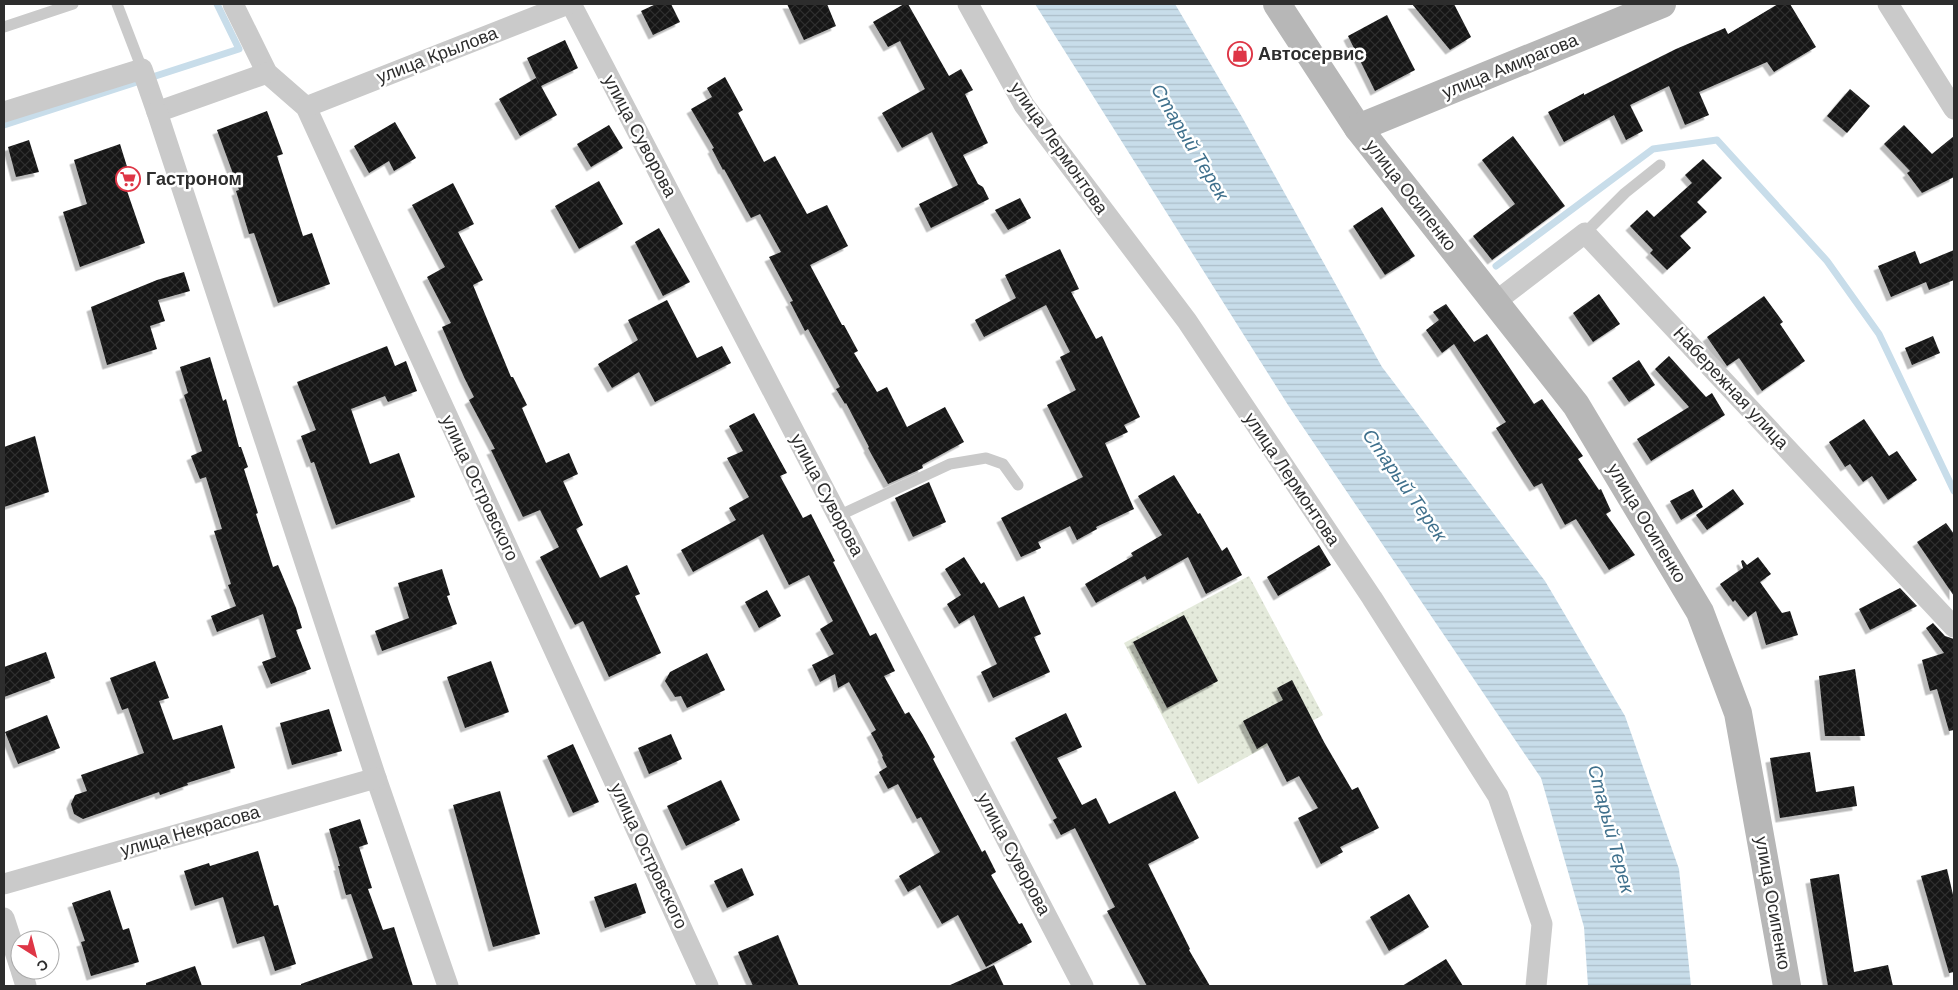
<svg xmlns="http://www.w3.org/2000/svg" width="1958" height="990" viewBox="0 0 1958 990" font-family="Helvetica,sans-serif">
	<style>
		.garden { fill: url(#garden-dots) }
		.water { fill: url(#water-rules) }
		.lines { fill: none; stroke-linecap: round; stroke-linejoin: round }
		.stream { stroke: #c8ddea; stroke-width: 7 }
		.building { fill: url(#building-cross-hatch); filter: url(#shadow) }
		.lane { stroke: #cacaca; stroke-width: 11 }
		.street { stroke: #cacaca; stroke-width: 21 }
		.secondary { stroke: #b7b7b7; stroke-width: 28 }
		.labels { text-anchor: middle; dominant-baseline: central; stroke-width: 5; stroke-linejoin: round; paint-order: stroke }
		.poi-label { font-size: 18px; font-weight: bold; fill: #2d2d2d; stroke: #fff; text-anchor: start }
		.street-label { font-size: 18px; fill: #2d2d2d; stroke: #fff }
		.water-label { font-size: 19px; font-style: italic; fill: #3f708c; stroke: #fff }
	</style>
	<defs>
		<pattern id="garden-dots" width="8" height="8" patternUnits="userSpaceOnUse" patternTransform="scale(1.25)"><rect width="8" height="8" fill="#e4eadb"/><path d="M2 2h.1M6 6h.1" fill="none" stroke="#c4c9bc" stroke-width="1.8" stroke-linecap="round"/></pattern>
		<pattern id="water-rules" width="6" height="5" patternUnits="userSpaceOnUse" patternTransform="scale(1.25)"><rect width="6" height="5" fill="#c8ddea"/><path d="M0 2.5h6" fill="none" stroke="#acbec9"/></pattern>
		<pattern id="building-cross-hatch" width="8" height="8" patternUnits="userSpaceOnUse" patternTransform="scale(1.25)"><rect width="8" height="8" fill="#141414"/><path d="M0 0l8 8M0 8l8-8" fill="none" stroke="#2e2e2e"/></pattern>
		<filter id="shadow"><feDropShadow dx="-4.5" dy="4.5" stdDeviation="0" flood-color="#0004"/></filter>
	</defs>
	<rect width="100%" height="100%" fill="#fff"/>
	<path class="garden" d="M1249 576 1323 715 1198 784 1124 643Z"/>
	<path class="water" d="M1035 4H1175L1242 117 1382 367 1545 581 1625 716 1679 869 1691 986H1588L1584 927 1541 778 1288 405Z"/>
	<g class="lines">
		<g class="stream">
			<path d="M4 125 239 49 217 4"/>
			<path d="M1496 266 1653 149 1717 140 1827 261 1879 334 1954 491"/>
		</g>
	</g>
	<g class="building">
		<path d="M656 4H671L680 22 653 35 641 11Z"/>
		<path d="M787 4H827L836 26 804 40Z"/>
		<path d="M904 4H908L949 76 961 69 973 90 965 94 988 143 963 155 978 184 983 187 989 199 931 228 919 204 958 185 932 132 902 148 882 113 925 89 900 41 888 47 873 22Z"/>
		<path d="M1412 4H1454L1471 37 1450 50Z"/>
		<path d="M1778 4H1790L1816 47 1774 72 1767 62 1699 92 1709 115 1685 125 1669 86 1630 105 1643 131 1626 140 1614 115 1564 142 1548 112 1584 93V95L1676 49 1725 28 1728 34Z"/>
		<path d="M1387 15 1415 70 1375 91 1348 36Z"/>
		<path d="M565 40 578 68 541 86 557 115 520 136 499 99 536 78 540 86 527 58Z"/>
		<path d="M725 77 743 110 738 113 764 162 775 156 807 214 827 205 848 246 810 265 842 325H844L858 351 854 353 877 392 887 387 907 427 945 407 964 442 922 465 923 468 888 484 868 448 869 447 846 403 845 404 836 389 840 387 808 329 805 331 790 302 793 301 769 257 781 252 760 214 751 218 724 169 723 170 712 149 714 148 691 109 712 97 707 88Z"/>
		<path d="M1850 89 1870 106 1847 133 1827 116Z"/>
		<path d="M267 111 283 154 277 156 303 236 312 233 330 284 278 303 254 233 249 234 236 191 239 190 217 130Z"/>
		<path d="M395 122 416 158 394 171 389 161 369 173 354 146Z"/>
		<path d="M609 125 623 148 591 167 577 144Z"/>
		<path d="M1904 125 1932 154 1954 136V177L1922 193 1907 173 1910 171 1884 144Z"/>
		<path d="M1513 136 1565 206 1492 260 1473 236 1515 204 1482 160Z"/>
		<path d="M29 140 39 172 16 177 8 147Z"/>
		<path d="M120 144 133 186 126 188 145 243 80 267 63 212 87 204 74 160Z"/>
		<path d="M1703 159 1722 178 1697 202 1707 212 1680 236 1691 248 1667 270 1650 253 1653 250 1630 226 1647 210 1654 217 1692 183 1685 175Z"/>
		<path d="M599 181 623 224 579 249 555 206Z"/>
		<path d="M453 183 474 224 458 232 483 280 473 285 511 377H513L527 405 522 408 546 463 569 453 578 474 563 481 583 525 576 529 600 578 627 565 640 594 635 596 661 653 609 677 583 621 575 625 540 557 559 547 540 510 523 517 491 450 495 449 469 400 474 397 464 377 442 327 451 323 427 277 445 267 412 205Z"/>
		<path d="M1020 198 1031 218 1008 230 995 210Z"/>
		<path d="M1382 207 1415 256 1385 275 1353 226Z"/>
		<path d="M659 228 690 282 663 296 635 242Z"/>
		<path d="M1060 249 1079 289 1071 292 1096 339 1102 336 1140 417 1124 425 1128 432 1105 443 1134 509 1096 527 1097 529 1077 540 1070 526 1038 542 1041 548 1021 557 1001 518 1083 477 1047 405 1076 390 1060 357 1070 352 1046 305 984 337 975 320 1016 298 1005 275Z"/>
		<path d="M1954 250V280L1929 290 1926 282 1891 297 1878 266 1915 251 1920 264Z"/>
		<path d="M184 272 190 291 158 300 165 321 150 326 157 349 107 365 91 307 157 280Z"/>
		<path d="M1599 294 1620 324 1593 342 1573 313Z"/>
		<path d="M1764 296 1783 322 1780 324 1805 361 1762 391 1739 358 1727 366 1707 337Z"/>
		<path d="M667 300 697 358 722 346 731 363 655 402 639 372 612 388 598 364 638 340 628 320Z"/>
		<path d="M1446 304 1474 342 1487 334 1534 404 1542 399 1583 456 1578 459 1599 490 1601 489 1611 511 1606 514 1635 555 1609 570 1576 519 1565 525 1542 483 1534 487 1496 428 1506 422 1454 344 1442 353 1426 330 1439 320 1433 312Z"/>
		<path d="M1933 336 1940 353 1912 365 1905 348Z"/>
		<path d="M387 346 395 366 406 361 417 391 388 402 385 396 351 409 370 464 399 453 415 497 336 525 314 462 311 463 301 436 316 430 297 382Z"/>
		<path d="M1669 356 1706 397 1712 393 1725 415 1651 461 1637 439 1689 407 1655 369Z"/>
		<path d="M210 357 223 401 226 399 239 447H241L248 467 244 469 258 513 256 514 273 567 278 565 296 608 302 628 296 630 311 669 271 684 262 662 276 657 263 614 217 632 211 616 236 606 228 585 231 584 214 531 222 529 206 477 200 479 191 456 202 451 184 395 188 393 180 367Z"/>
		<path d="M1639 360 1655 385 1629 402 1612 378Z"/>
		<path d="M754 413 787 473 780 476 803 518 811 514 835 561 833 562 870 636 876 633 895 671 884 676 905 714 909 712 923 735 935 757 933 759 982 852 985 850 996 872 991 875 1019 924 1022 923 1032 942 986 967 958 915 942 924 920 885 908 892 899 876 940 852 921 817 917 819 898 784 888 789 879 772 887 767 882 757 883 756 871 733 876 730 849 682 838 688 835 674 820 682 812 665 834 654 820 629 833 621 809 575 789 585 763 534 693 572 681 550 736 520 729 508 749 497 727 458 743 451 729 426Z"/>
		<path d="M1864 419 1889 456 1897 451 1917 480 1888 500 1872 476 1863 482 1850 464 1845 467 1829 442Z"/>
		<path d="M35 436 49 492 4 507V447Z"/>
		<path d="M1174 475 1198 514 1200 513 1222 551 1227 547 1242 575 1206 594 1188 557 1147 580 1145 576 1096 603 1085 584 1133 556 1131 553 1162 535 1138 496Z"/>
		<path d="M929 482 946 522 913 537 895 498Z"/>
		<path d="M1693 489 1703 507 1681 520 1670 501Z"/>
		<path d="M1733 489 1744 504 1707 530 1696 515Z"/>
		<path d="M1946 523 1954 534V596L1917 542Z"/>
		<path d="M1319 545 1331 565 1278 596 1267 577Z"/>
		<path d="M964 557 981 584 984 582 999 608 1024 596 1041 634 1034 637 1050 672 993 698 981 672 997 664 974 615 959 624 947 604 961 595 945 569Z"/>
		<path d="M1758 557 1771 574 1760 582 1782 613 1790 611 1798 635 1766 645 1756 611 1748 617 1735 600 1733 602 1720 584 1743 568 1741 561 1743 560 1747 565Z"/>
		<path d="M442 569 450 595 447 596 457 624 382 651 375 631 409 618 398 583Z"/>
		<path d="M1900 588 1917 606 1870 630 1859 609Z"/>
		<path d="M767 590 781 616 759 628 745 602Z"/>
		<path d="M1184 615 1218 681 1167 708 1133 642Z"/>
		<path d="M1933 623 1945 636 1954 639V730L1949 731 1937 689 1930 691 1922 660 1944 653 1926 628Z"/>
		<path d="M46 652 55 678 4 697V667Z"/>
		<path d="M707 653 725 690 687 708 681 696 675 697 665 681 670 672Z"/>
		<path d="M155 661 169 698 159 701 173 740 222 725 235 768 187 783 188 785 160 795 159 792 83 819 74 814 71 804 75 795 87 791 81 775 144 753 128 708 122 710 110 678Z"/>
		<path d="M491 661 509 712 465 728 447 677Z"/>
		<path d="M1855 669 1865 736H1825L1819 676Z"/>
		<path d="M1292 680 1324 742 1352 790 1358 787 1379 828 1340 847 1343 852 1321 864 1298 818 1318 808 1299 776 1287 782 1267 743 1257 749 1243 721 1283 700 1277 688Z"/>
		<path d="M329 709 342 751 292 765 280 723Z"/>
		<path d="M1066 713 1082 747 1057 758 1082 805 1096 798 1109 824 1175 791 1199 838 1148 864 1190 949 1189 950 1210 986H1147L1107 911 1115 907 1075 828 1061 835 1053 820 1057 818 1015 738Z"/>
		<path d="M47 715 60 748 18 764 5 732Z"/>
		<path d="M671 734 682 759 649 774 638 748Z"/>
		<path d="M573 744 599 802 573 813 547 756Z"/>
		<path d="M1810 752 1816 792 1854 786 1857 806 1780 818 1770 758Z"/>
		<path d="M721 780 740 820 686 846 667 806Z"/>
		<path d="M500 791 540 934 493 947 453 805Z"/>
		<path d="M360 819 368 844 359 847 372 888 368 889 383 930 394 927 413 986H301V984L373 958 351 894 346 895 338 866H340L329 829Z"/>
		<path d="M258 851 274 906 278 905 296 964 275 971 264 936 237 944 223 897 195 906 184 871 209 863 210 866Z"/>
		<path d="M742 868 754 895 727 908 714 881Z"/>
		<path d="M1947 869 1954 899V972L1949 973 1921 876Z"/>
		<path d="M1839 874 1854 972 1888 965 1893 986H1828L1810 879Z"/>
		<path d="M636 883 646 913 605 928 594 897Z"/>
		<path d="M110 890 123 930 129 928 139 962 91 976 81 942 85 941 72 903Z"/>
		<path d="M1409 894 1429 927 1389 951 1370 917Z"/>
		<path d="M778 935 799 986H753L738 952Z"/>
		<path d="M1446 959 1463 986H1402Z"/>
		<path d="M994 965 1004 986H948Z"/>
		<path d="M195 966 202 986H146V983Z"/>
	</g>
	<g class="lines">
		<g class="lane">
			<path d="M117 4 142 69"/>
			<path d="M4 27 73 4"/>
			<path d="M1585 233 1625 193 1660 165"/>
			<path d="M838 516 950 464 986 458 1003 464 1018 485"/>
		</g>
		<g class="street">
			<path d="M233 4 267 73 306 107 708 986"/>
			<path d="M571 4 1083 986"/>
			<path d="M968 4 1024 105 1187 321 1372 598 1498 796 1542 924 1536 986"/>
			<path d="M1888 4 1954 109"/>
			<path d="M306 107 568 4"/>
			<path d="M4 112 142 69 157 112 267 73"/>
			<path d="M157 112 376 778 448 986"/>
			<path d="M1495 302 1585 233 1954 627"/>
			<path d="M4 884 376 778"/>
			<path d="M4 918 20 967"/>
			<path d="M21 970 26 986"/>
		</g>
		<g class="secondary">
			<path d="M1277 4 1358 128 1576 405 1700 612 1738 713 1787 986"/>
			<path d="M1358 128 1662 4"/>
		</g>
	</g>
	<defs>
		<symbol id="shop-ring" viewBox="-11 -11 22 22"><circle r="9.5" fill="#fff" stroke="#de3646" stroke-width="1.5"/><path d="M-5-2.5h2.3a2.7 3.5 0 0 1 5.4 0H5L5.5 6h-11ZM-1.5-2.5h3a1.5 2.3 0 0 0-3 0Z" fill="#de3646"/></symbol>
		<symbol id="supermarket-ring" viewBox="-11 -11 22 22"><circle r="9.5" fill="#fff" stroke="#de3646" stroke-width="1.5"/><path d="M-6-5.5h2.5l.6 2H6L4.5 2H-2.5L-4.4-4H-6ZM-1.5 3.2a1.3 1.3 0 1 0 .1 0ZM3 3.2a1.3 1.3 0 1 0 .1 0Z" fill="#de3646"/></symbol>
	</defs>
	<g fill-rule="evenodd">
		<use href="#shop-ring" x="1226" y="40" width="28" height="28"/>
		<use href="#supermarket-ring" x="114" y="165" width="28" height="28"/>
	</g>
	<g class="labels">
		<g class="poi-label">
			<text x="1258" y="54">Автосервис</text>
			<text x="146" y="179">Гастроном</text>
		</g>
		<g class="street-label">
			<text transform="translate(437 55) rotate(-21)">улица Крылова</text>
			<text transform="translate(1510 66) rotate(-22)">улица Амирагова</text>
			<text transform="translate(640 136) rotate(62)">улица Суворова</text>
			<text transform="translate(1059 148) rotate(55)">улица Лермонтова</text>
			<text transform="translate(1411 195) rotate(52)">улица Осипенко</text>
			<text transform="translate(1731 388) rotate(47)">Набережная улица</text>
			<text transform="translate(1292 479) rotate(56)">улица Лермонтова</text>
			<text transform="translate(480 488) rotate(65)">улица Островского</text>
			<text transform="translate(827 495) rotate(62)">улица Суворова</text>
			<text transform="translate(1647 523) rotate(59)">улица Осипенко</text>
			<text transform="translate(190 831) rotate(-16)">улица Некрасова</text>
			<text transform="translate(1014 854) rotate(62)">улица Суворова</text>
			<text transform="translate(649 856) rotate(65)">улица Островского</text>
			<text transform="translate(1773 903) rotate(80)">улица Осипенко</text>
		</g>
		<g class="water-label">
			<text transform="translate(1190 142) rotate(59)">Старый Терек</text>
			<text transform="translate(1405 485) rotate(55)">Старый Терек</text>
			<text transform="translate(1611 829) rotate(75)">Старый Терек</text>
		</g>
	</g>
	<rect width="1958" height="990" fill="none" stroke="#2d2d2d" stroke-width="10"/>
	<g transform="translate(35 955) rotate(144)"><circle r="24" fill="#ffffff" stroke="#ababab"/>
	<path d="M0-4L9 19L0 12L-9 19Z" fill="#de3646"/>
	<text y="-8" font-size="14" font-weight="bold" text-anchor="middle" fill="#2d2d2d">С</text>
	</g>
</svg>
